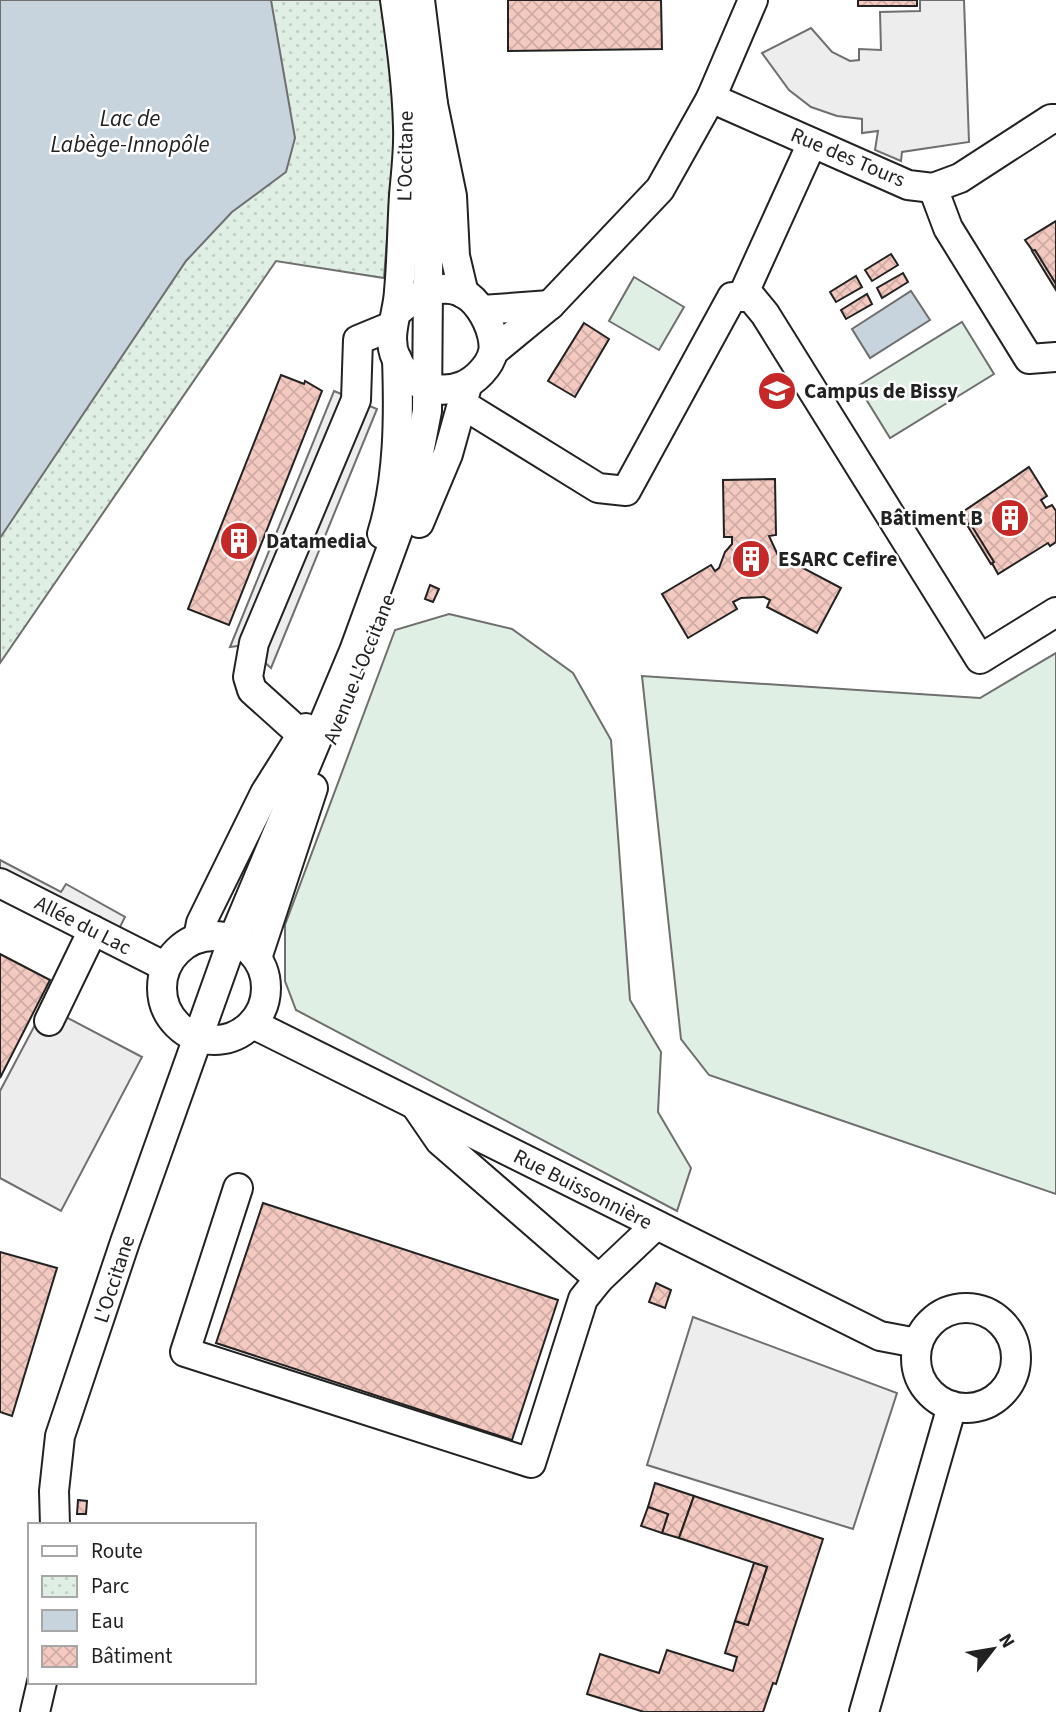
<svg xmlns="http://www.w3.org/2000/svg" width="1056" height="1712" viewBox="0 0 1056 1712" font-family="'Source Sans 3',sans-serif">
	<style>
		.grass { fill: #e0efe3; stroke: #6f6f6f; stroke-width: 2 }
		.park { fill: url(#park-dots); stroke: #6f6f6f; stroke-width: 2 }
		.parking { fill: #ededed; stroke: #6f6f6f; stroke-width: 2 }
		.water { fill: #c7d3dd; stroke: #6f6f6f; stroke-width: 2 }
		.building { fill: url(#building-cross-hatch); stroke: #222; stroke-width: 2 }
		.lines { fill: none; stroke-linecap: round; stroke-linejoin: round }
		.minor-casing { stroke: #222; stroke-width: 32 }
		.minor { stroke: #fff; stroke-width: 28 }
		.labels { text-anchor: middle; dominant-baseline: central; stroke-width: 5; stroke-linejoin: round; paint-order: stroke }
		.street-label { font-size: 21px; fill: #222; stroke: #fff }
		.poi-label { font-size: 21px; font-weight: bold; fill: #222; stroke: #fff; text-anchor: start }
		.water-label { font-size: 23px; font-style: italic; fill: #222; stroke: #fff }
	</style>
	<defs>
		<pattern id="park-dots" width="8" height="8" patternUnits="userSpaceOnUse" patternTransform="scale(1.75)"><rect width="8" height="8" fill="#e0efe3"/><path d="M2 2h.1M6 6h.1" fill="none" stroke="#c0cdc2" stroke-width="1.8" stroke-linecap="round"/></pattern>
		<pattern id="building-cross-hatch" width="8" height="8" patternUnits="userSpaceOnUse" patternTransform="scale(1.75)"><rect width="8" height="8" fill="#f3c9c0"/><path d="M0 0l8 8M0 8l8-8" fill="none" stroke="#d0aca5"/></pattern>
	</defs>
	<rect width="100%" height="100%" fill="#fff"/>
	<g class="grass">
		<path d="M634 277 684 307 659 350 609 321Z"/>
		<path d="M962 322 994 374 890 438 858 386Z"/>
		<path d="M449 614 512 629 573 673 611 740 630 1000 661 1052 658 1112 691 1168 677 1211 296 1010 285 981V925L395 630Z"/>
		<path d="M1056 653V1194L709 1075 681 1039 642 676 980 698Z"/>
	</g>
	<path class="park" d="M0 0H386L398 93 384 278 276 261 0 663Z"/>
	<g class="parking">
		<path d="M920 0H964L969 142 902 152 901 161 875 150 878 131 862 133V119L837 116 811 107 789 90 762 53 811 28 832 52 850 61 859 60V49L881 50 880 12 920 11Z"/>
		<path d="M334 391 377 409 271 668 245 645 230 647Z"/>
		<path d="M0 860 61 892 66 884 125 917 118 931 0 869Z"/>
		<path d="M45 1006 142 1057 61 1211 0 1178V1091Z"/>
		<path d="M693 1317 897 1393 853 1529 647 1465Z"/>
	</g>
	<g class="water">
		<path d="M0 0H271L295 138 286 172 232 212 186 261 0 538Z"/>
		<path d="M911 291 930 320 870 358 852 329Z"/>
	</g>
	<g class="building">
		<path d="M508 0H661L662 49 508 51Z"/>
		<rect x="858" y="0" width="59" height="6"/>
		<path d="M1056 221V284L1025 240Z"/>
		<path d="M1035 250 1056 284V290L1032 251Z"/>
		<path d="M891 254 898 265 872 281 865 270Z"/>
		<path d="M903 273 908 282 882 298 877 288Z"/>
		<path d="M856 276 862 287 836 302 830 292Z"/>
		<path d="M867 294 872 304 846 319 841 310Z"/>
		<path d="M584 323 609 339 575 397 548 381Z"/>
		<path d="M281 375 304 384 305 381 322 391 229 625 188 609Z"/>
		<path d="M1029 467 1047 496 1041 500 1046 508 1052 505 1056 511V542L1050 546 1048 543 998 574 970 523 967 525 961 513Z"/>
		<path d="M775 479 776 535 769 536 782 564 787 567 790 561 841 588 817 633 767 607 770 600 764 597 741 598 733 602 737 609 688 638 662 594 711 565 715 571 719 568 725 552 732 544V537H724L723 480Z"/>
		<path d="M970 523 994 562 991 564 967 525Z"/>
		<path d="M430 585 439 589 433 602 425 599Z"/>
		<path d="M0 954 50 980 0 1078Z"/>
		<path d="M263 1203 558 1300 512 1440 216 1343Z"/>
		<path d="M0 1252 57 1268 12 1416 0 1412Z"/>
		<path d="M656 1283 671 1290 665 1308 649 1302Z"/>
		<path d="M655 1483 694 1496 679 1538 662 1533 668 1514 648 1507Z"/>
		<path d="M694 1496 823 1539 776 1684 773 1683 763 1712H644L587 1694 600 1654 659 1673 667 1650 733 1671 737 1657 725 1653 735 1621 748 1625 767 1567 679 1538Z"/>
		<path d="M78 1500 87 1501 86 1514H77Z"/>
		<path d="M648 1507 668 1514 662 1533 641 1526Z"/>
		<path d="M754 1563 767 1567 748 1625 735 1621Z"/>
	</g>
	<g class="lines">
		<defs>
			<g id="minor">
				<path d="M395 0C401 42 407 84 408 127 409 149 406 173 404 195 402 227 402 259 399 291 398 314 386 336 396 358 408 384 436 396 462 386 475 381 490 366 493 352 495 343 491 329 487 321 465 275 429 284 397 312"/>
				<path d="M420 0 433 104 452 196 455 256 464 294"/>
				<path d="M711 98 908 185 933 188 960 178 1051 119H1056"/>
				<path d="M933 188 948 228 1029 359 1056 357"/>
				<path d="M742 297 812 143"/>
				<path d="M482 310 550 305"/>
				<path d="M494 351 550 305 660 189 711 98 753 0"/>
				<path d="M462 404 598 488 626 491 732 297H751L765 314 980 659 1056 612"/>
				<path d="M419 523 448 454 467 386"/>
				<path d="M382 534C399 479 399 416 397 359"/>
				<path d="M302 735 252 690 248 677 254 643 356 400 358 340 392 326"/>
				<path d="M0 883 166 967"/>
				<circle cx="214" cy="988" r="52"/>
				<path d="M198 938 201 923 265 793 306 728"/>
				<path d="M257 958 313 788"/>
				<path d="M49 1021 93 930"/>
				<path d="M253 1024 880 1336 917 1343"/>
				<path d="M416 1106 440 1141 599 1279"/>
				<path d="M238 1188 185 1352 531 1463 583 1299 599 1279 655 1226"/>
				<circle cx="966" cy="1358" r="50"/>
				<path d="M55 1525 54 1491 60 1436 125 1242 233 939 354 651 411 495 427 411 429 159 433 104"/>
				<path d="M35 1712 42 1682"/>
				<path d="M864 1712 952 1406"/>
			</g>
		</defs>
		<use href="#minor" class="minor-casing"/>
		<use href="#minor" class="minor"/>
	</g>
	<defs>
		<symbol id="university-disc" viewBox="-11 -11 22 22"><circle r="9.5" fill="#c62828" stroke="#fff"/><path d="M0-5L7-2L0 1L-7-2ZM-4 1L0 2.5L4 1V4Q0 6-4 4Z" fill="#fff"/></symbol>
		<symbol id="building-disc" viewBox="-11 -11 22 22"><circle r="9.5" fill="#c62828" stroke="#fff"/><path d="M-4-6H4V6H1V3H-1V6H-4ZM-2.5-4.3h1.7v1.8h-1.7ZM.8-4.3h1.7v1.8H.8ZM-2.5-1h1.7V.8h-1.7ZM.8-1h1.7V.8H.8Z" fill="#fff"/></symbol>
	</defs>
	<g fill-rule="evenodd">
		<use href="#university-disc" x="755" y="369" width="44" height="44"/>
		<use href="#building-disc" x="988" y="496" width="44" height="44"/>
		<use href="#building-disc" x="217" y="519" width="44" height="44"/>
		<use href="#building-disc" x="729" y="537" width="44" height="44"/>
	</g>
	<g class="labels">
		<g class="street-label">
			<text transform="translate(405 156) rotate(-89)">L'Occitane</text>
			<text transform="translate(848 157) rotate(23)">Rue des Tours</text>
			<text transform="translate(359 669) rotate(-68)">Avenue L'Occitane</text>
			<text transform="translate(83 925) rotate(27)">Allée du Lac</text>
			<text transform="translate(583 1189) rotate(27)">Rue Buissonnière</text>
			<text transform="translate(114 1279) rotate(-72)">L'Occitane</text>
		</g>
		<g class="poi-label">
			<text x="804" y="391">Campus de Bissy</text>
			<text x="983" y="518" text-anchor="end">Bâtiment B</text>
			<text x="266" y="541">Datamedia</text>
			<text x="778" y="559">ESARC Cefire</text>
		</g>
		<g class="water-label">
			<text x="130" y="118">Lac de<tspan x="130" dy="26">Labège-Innopôle</tspan></text>
		</g>
	</g>
	<rect x="28" y="1523" width="228" height="161" fill="#ffffff" stroke="#a7a7a7" stroke-width="2"/>
	<rect x="42" y="1546" width="35" height="10" fill="#ffffff" stroke="#a7a7a7" stroke-width="2"/>
	<text x="91" y="1558" font-size="21" fill="#222222">Route</text>
	<rect x="42" y="1576" width="35" height="21" fill="url(#park-dots)" stroke="#a7a7a7" stroke-width="2"/>
	<text x="91" y="1593" font-size="21" fill="#222222">Parc</text>
	<rect x="42" y="1610" width="35" height="21" fill="#c7d3dd" stroke="#a7a7a7" stroke-width="2"/>
	<text x="91" y="1628" font-size="21" fill="#222222">Eau</text>
	<rect x="42" y="1646" width="35" height="21" fill="url(#building-cross-hatch)" stroke="#a7a7a7" stroke-width="2"/>
	<text x="91" y="1663" font-size="21" fill="#222222">Bâtiment</text>
	<g transform="translate(993 1649) rotate(59)" stroke="#ffffff" stroke-width="5" paint-order="stroke">
	<path d="M0-5L12 26L0 18L-12 26Z" fill="#222222"/>
	<text y="-10" font-size="19" font-weight="bold" text-anchor="middle" fill="#222222">N</text>
	</g>
</svg>
